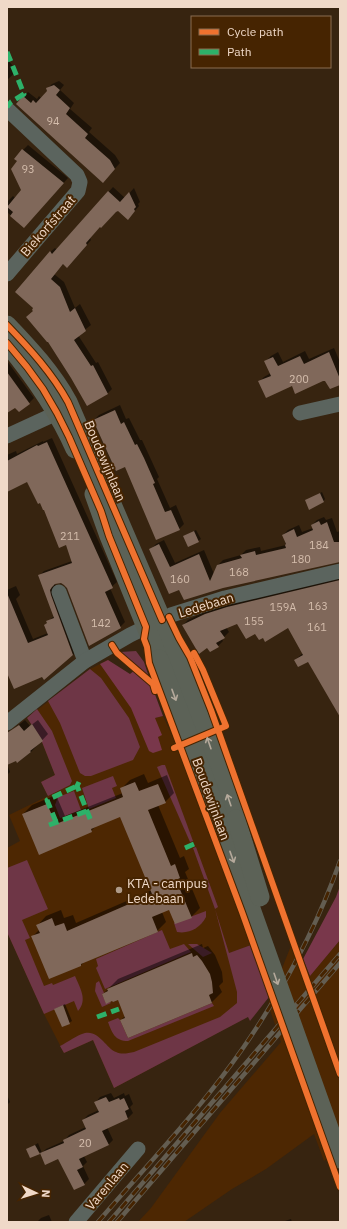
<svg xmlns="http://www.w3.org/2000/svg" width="347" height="1229" viewBox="0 0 347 1229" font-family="'IBM Plex Sans',sans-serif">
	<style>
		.built { fill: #4d2702 }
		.green { fill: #6e3646 }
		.forest { fill: #79374b }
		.shadow { fill: #0007 }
		.building { fill: #80685a }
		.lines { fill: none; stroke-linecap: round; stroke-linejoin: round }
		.minor { stroke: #5b645e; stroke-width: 15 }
		.major { stroke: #5c6257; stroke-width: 19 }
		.rail-casing { stroke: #635d51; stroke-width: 4.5 }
		.rail { stroke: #462401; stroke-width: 3; stroke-dasharray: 9; stroke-linecap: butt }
		.major-bridge { stroke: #5c6257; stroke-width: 19 }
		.quiet { stroke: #2db169; stroke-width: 5; stroke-dasharray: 10 5; stroke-linecap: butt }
		.cycleway-casing { stroke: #462401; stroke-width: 8 }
		.cycleway { stroke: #ef722f; stroke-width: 6 }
		.oneway { stroke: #b5a99b }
		.poi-dot { fill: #af9a88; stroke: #462401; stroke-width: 1.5 }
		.labels { text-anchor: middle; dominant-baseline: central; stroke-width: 4; stroke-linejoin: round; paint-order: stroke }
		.number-label { font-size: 11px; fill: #d4bdac }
		.street-label { font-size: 13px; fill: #f0d9c8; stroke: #462401 }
		.poi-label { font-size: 13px; fill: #f0d9c8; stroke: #462401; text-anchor: start }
	</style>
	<rect width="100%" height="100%" fill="#372410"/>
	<g class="built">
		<path d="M108 660 155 718 163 716 179 750 251 945 230 953 249 1016 114 1088 93 1040 64 1053 44 1014 7 932V848L20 841 9 815 48 796 41 782 55 775 40 737 27 718 90 669Z"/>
		<path d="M294 938 310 976 340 940V1148L324 1161 314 1134 266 1169 232 1189 184 1222H138L151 1208 220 1113 281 1042 268 1004Z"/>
	</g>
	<g class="green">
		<path d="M136 651 144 662 153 689 135 670 129 660 120 652Z"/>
		<path d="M90 669 101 678 129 718 140 747 133 760 91 776H85L80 773 60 723 48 701Z"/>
		<path d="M37 709 52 731 72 781 70 785 48 796 41 782 55 775 40 737 27 718Z"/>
		<path d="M162 765H165L193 841 190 842 157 767Z"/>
		<path d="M113 776 117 786 112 788 116 798 89 809 82 788Z"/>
		<path d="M74 791 81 810 60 818 55 805 58 797Z"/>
		<path d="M196 847 218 907 215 909 229 953 251 945 269 997 250 1021 248 1017 114 1088 93 1040 64 1053 60 1046C68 1042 77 1035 85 1033 99 1030 106 1048 116 1052 122 1055 128 1053 134 1052L220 1017 237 1003V992L215 909 193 848Z"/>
		<path d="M27 860 48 909 22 920 30 938 25 940 44 986 52 983 53 985 75 976C80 988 88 1000 78 1011L74 1001 44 1014 7 932V868Z"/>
		<path d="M206 911V917C200 928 190 934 177 932L174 923Z"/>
		<path d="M162 930 170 949 184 944 191 952 105 989 96 968 98 966 96 959Z"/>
		<path d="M188 944H197L212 953 203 957Z"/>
		<path d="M99 981 104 993 102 994 106 1003 110 1002 111 1003 102 1007 95 991 96 983Z"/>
		<path d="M212 1003 214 1006 128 1041C115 1041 112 1033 108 1022L118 1018 120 1020 128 1038Z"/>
	</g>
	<g class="forest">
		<path d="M108 660 130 674 135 670 153 689 163 716 155 718 162 735 158 737 162 750 153 753 149 751 131 708 100 664Z"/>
		<path d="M340 886V940L310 976 303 959 336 897Z"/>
	</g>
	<g class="shadow">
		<path d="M7 51 11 56 8 60 17 71 7 80Z"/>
		<path d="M59 81 64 85 60 90 74 103 70 109 92 128 89 132 115 155 120 163 107 177 17 104 28 92 37 99 39 96 41 98 48 91 47 89 52 84Z"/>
		<path d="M28 145 68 178 24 227 7 212V202L13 196 15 198 22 190 18 161 23 150Z"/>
		<path d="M113 187 125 198 134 188 140 202 138 204 139 206 132 214 118 210 100 226 90 238 91 240 72 262 64 263 54 274 64 282 75 308 80 304 91 325 78 335 96 363 98 362 112 389 108 393 87 404 34 311 50 252 55 248 57 250Z"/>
		<path d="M334 348 340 362V383L326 380 292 384 259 382 264 377 271 373 266 361 271 356 278 352 283 362 305 351 309 359Z"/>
		<path d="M7 361 34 398 29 403 15 406 7 412Z"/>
		<path d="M120 405 126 419 129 418 140 440H142L148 453 159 477 157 479 170 508 176 505 184 524 179 529 126 465 94 420 99 415Z"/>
		<path d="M52 438 117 582 110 588 125 622 120 627 61 582 55 583V590L78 650 73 655 43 675 7 672V590L16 586 20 595 16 599 33 639 48 633 45 625 54 616 40 575 44 571 72 561 66 544 28 481 7 490V455L16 451 17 454 43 441V442Z"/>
		<path d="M322 492 325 499 323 502 306 501Z"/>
		<path d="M324 517 326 520 332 518 337 532 340 531V561L180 588 151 549 156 544 164 540 175 563 204 550 214 574 218 565 223 560 241 555 246 550 260 547 261 551 286 545 283 535 288 530 299 525 302 532 313 528 312 525 317 520Z"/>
		<path d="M196 530 201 539 198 541 184 536Z"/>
		<path d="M340 576V715L308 661 295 660 303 653 288 627 256 632 238 623 226 627 229 632 222 639 223 641 218 646 208 647 183 625 188 620 211 609 234 602Z"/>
		<path d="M25 720 30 726 38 720 48 734 31 752 18 762 17 760 7 764V734Z"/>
		<path d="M7 764 10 772 7 775Z"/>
		<path d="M144 774 148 783 167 775 174 793 165 802 158 805 180 858 184 856 189 869 185 872 200 908 191 917 170 909 162 912 166 922 157 931 84 962 81 965 33 936 39 930 38 925 46 916 61 910 64 918 73 915 76 923 152 890 120 816 96 826 91 831 39 853 23 814 32 805 56 795 65 816 123 793 121 789 130 780Z"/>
		<path d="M202 944 203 948 208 946 215 955 222 972 223 982 219 986 222 992 212 1002 128 1037 121 1020 125 1016 118 999 103 994 118 979Z"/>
		<path d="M65 1004 72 1021 69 1023 55 1009Z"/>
		<path d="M111 1093 114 1098 124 1093 125 1096 129 1094 133 1104 130 1107 133 1113 128 1118 107 1127 113 1140 108 1145 84 1156 87 1162 83 1166 89 1179 84 1184 59 1157 45 1163 40 1152 39 1153 27 1150 38 1143 42 1153 46 1149 64 1141 69 1135 86 1127 83 1120 88 1115 99 1110 96 1102 100 1097Z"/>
		<path d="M7 1095 10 1102 7 1105Z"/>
		<path d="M49 1215 52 1222H39L38 1221 41 1218Z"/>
		<path d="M291 1219 292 1222H282Z"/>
	</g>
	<g class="building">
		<path d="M54 85 60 90 56 95 70 108 66 114 88 134 85 138 110 160 115 169 103 183 16 104 23 96 31 103 33 100 36 103 47 91 46 88Z"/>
		<path d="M22 149 64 183 24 228 10 216 13 212 7 207 21 190 11 169 17 161 14 159Z"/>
		<path d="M108 191 120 202 129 192 136 207 134 209 135 211 128 220 118 211 116 212 101 228 100 227 86 243 87 245 67 268 63 264 51 279 60 287 70 312 75 308 86 331 74 340 91 366 93 365 108 394 87 406 71 378 48 342H47L26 317 33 311 32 310 33 308 15 292 50 251 52 254Z"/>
		<path d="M329 352 340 379V385L330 389 325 381H323L295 394 292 386 266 398 258 381 271 376 264 361 273 357 278 366 300 356 304 364Z"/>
		<path d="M7 372 30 404 19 412 15 408 7 413Z"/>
		<path d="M115 410 121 424 124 422 135 445 137 444 144 458 155 483 153 484 165 512 171 510 180 530 156 540 125 467 116 471 93 420Z"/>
		<path d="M47 442 113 588 105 592 121 628 89 646 67 588 64 585 61 583 55 584 52 587 50 590 51 595 73 655 44 680 42 677 14 689 7 673V593L28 643 48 635 44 625 47 623 46 621 54 618 38 575 72 563 66 545 59 548 44 510H43L40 503 38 504 27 482 7 492V461L37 445 38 446Z"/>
		<path d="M320 493 324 502 309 510 305 500Z"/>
		<path d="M319 521 321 525 327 522 334 542H340V562L223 588 184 600 179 590 169 594 149 549 159 544 170 567 199 554 210 581 217 565 242 558 240 555 255 551 256 555 286 548 285 545 286 544 282 535 294 529 297 537 313 530 311 525Z"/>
		<path d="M194 531 199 542 188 547 183 536Z"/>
		<path d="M340 580V717L308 662 298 667 294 660 303 655 288 628 265 642 263 638 259 640 255 634 246 639 237 624 220 631 225 638 216 643 219 647 210 652 207 648 199 654 182 625 205 614 227 607Z"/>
		<path d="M32 724 43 741 30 751 31 752 17 763 16 761 7 765V733L19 725 24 731Z"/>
		<path d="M135 782 139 791 158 784 166 803 148 810 171 866 175 864 180 878 176 880 192 918 175 924 169 910 152 917 158 932 81 964V966L49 979 31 936 40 933 36 925 52 918 55 926 64 923 67 931 152 894 120 817 91 829 92 832 39 855 22 814 47 804 56 824 123 797 120 788Z"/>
		<path d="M192 953 193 957 197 955 202 961 210 974 212 982 213 993 209 995 212 1003 128 1038 120 1020 125 1018 118 1000 113 1002 112 1001 106 1004 102 994 108 991 107 989Z"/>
		<path d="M63 1005 70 1024 62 1027 54 1009Z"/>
		<path d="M106 1097 109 1102 119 1098 120 1100 124 1098 129 1109 125 1111 128 1119 102 1131 109 1145 79 1159 83 1167 77 1170 85 1185 74 1190 58 1159 45 1165 40 1153 64 1143 63 1140 86 1129 82 1120 99 1112 94 1102Z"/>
		<path d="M35 1145 40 1154 30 1158 26 1149Z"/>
	</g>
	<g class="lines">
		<g class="minor">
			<path d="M7 109 77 175 80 182 78 191 7 274"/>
			<path d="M300 413 340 404"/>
			<path d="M7 436 57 413"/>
			<path d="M59 592 85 661"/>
			<path d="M7 723 85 661 130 635 171 615 225 598 340 571"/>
			<path d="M76 1222 138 1149"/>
		</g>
		<g class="major">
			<path d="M7 325C30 349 52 373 68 402L173 646 205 731 236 819"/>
			<path d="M7 343C34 376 58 410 75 449"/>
			<path d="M94 494 109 536 159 659"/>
		</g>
		<defs>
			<g id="rail">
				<path d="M98 1222C147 1165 200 1110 243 1048 283 990 317 927 340 861"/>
				<path d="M109 1222 340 954"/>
				<path d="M117 1222 340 963"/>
			</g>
		</defs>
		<use href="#rail" class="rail-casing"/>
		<use href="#rail" class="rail"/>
		<g class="major-bridge">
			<path d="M159 659 207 785 340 1159"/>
			<path d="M236 819 260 897"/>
		</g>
		<g class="quiet">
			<path d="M7 52 24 94 11 102 7 107"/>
			<path d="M79 782 77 786 91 821"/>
			<path d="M56 822 47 800 77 786"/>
			<path d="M49 825 87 811"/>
			<path d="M185 848 194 844"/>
			<path d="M97 1017 119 1009"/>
		</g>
		<defs>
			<g id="cycleway">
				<path d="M7 325C30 349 52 373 68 402L162 620"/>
				<path d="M7 343 27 367 43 389 57 413 69 437 101 511 109 536 146 627 144 639 147 647 149 663 242 912 340 1187"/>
				<path d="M169 617 179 638 190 657 211 710 340 1074"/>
				<path d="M112 645 117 653 153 684 155 691"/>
				<path d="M174 748 226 726 203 670 194 653"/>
			</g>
		</defs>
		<use href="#cycleway" class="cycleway-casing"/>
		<use href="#cycleway" class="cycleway"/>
	</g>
	<defs><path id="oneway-shaft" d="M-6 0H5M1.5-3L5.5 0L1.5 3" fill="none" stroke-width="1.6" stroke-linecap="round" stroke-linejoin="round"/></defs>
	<g class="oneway">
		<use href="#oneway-shaft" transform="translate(174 695) rotate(70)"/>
		<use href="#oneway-shaft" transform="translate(209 743) rotate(-109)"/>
		<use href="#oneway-shaft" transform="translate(229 800) rotate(-109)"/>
		<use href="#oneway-shaft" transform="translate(232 857) rotate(70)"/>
		<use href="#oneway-shaft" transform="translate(276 979) rotate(71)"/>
	</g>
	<circle class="poi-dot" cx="119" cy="890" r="4"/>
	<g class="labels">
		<g class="number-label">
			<text x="53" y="121">94</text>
			<text x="28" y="169">93</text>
			<text x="299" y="379">200</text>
			<text x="70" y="536">211</text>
			<text x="319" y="545">184</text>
			<text x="301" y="559">180</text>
			<text x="239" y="572">168</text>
			<text x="180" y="579">160</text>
			<text x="318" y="606">163</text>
			<text x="283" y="607">159A</text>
			<text x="254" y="621">155</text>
			<text x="101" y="623">142</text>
			<text x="317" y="627">161</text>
			<text x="85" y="1143">20</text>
		</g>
		<g class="street-label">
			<text transform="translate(48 226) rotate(-49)">Biekorfstraat</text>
			<text transform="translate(105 461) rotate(67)">Boudewijnlaan</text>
			<text transform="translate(206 605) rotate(-17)">Ledebaan</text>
			<text transform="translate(211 799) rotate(70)">Boudewijnlaan</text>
			<text transform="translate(107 1186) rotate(-50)">Varenlaan</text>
		</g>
		<g class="poi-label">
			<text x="127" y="883">KTA - campus<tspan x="127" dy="15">Ledebaan</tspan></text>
		</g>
	</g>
	<rect width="347" height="1229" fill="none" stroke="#f0d9c8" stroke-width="16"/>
	<rect x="191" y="16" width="140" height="52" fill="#462401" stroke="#8a6c51"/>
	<rect x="199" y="29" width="20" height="6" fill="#ef722f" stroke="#8a6c51"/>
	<text x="227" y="36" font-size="12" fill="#f0d9c8">Cycle path</text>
	<rect x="199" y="49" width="20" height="6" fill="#2db169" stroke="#8a6c51"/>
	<text x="227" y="56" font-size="12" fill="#f0d9c8">Path</text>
	<g transform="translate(36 1193) rotate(94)" stroke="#462401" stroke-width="3" paint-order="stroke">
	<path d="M0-3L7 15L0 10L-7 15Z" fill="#f0d9c8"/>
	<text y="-6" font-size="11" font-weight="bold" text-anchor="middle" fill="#f0d9c8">N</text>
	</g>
</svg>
